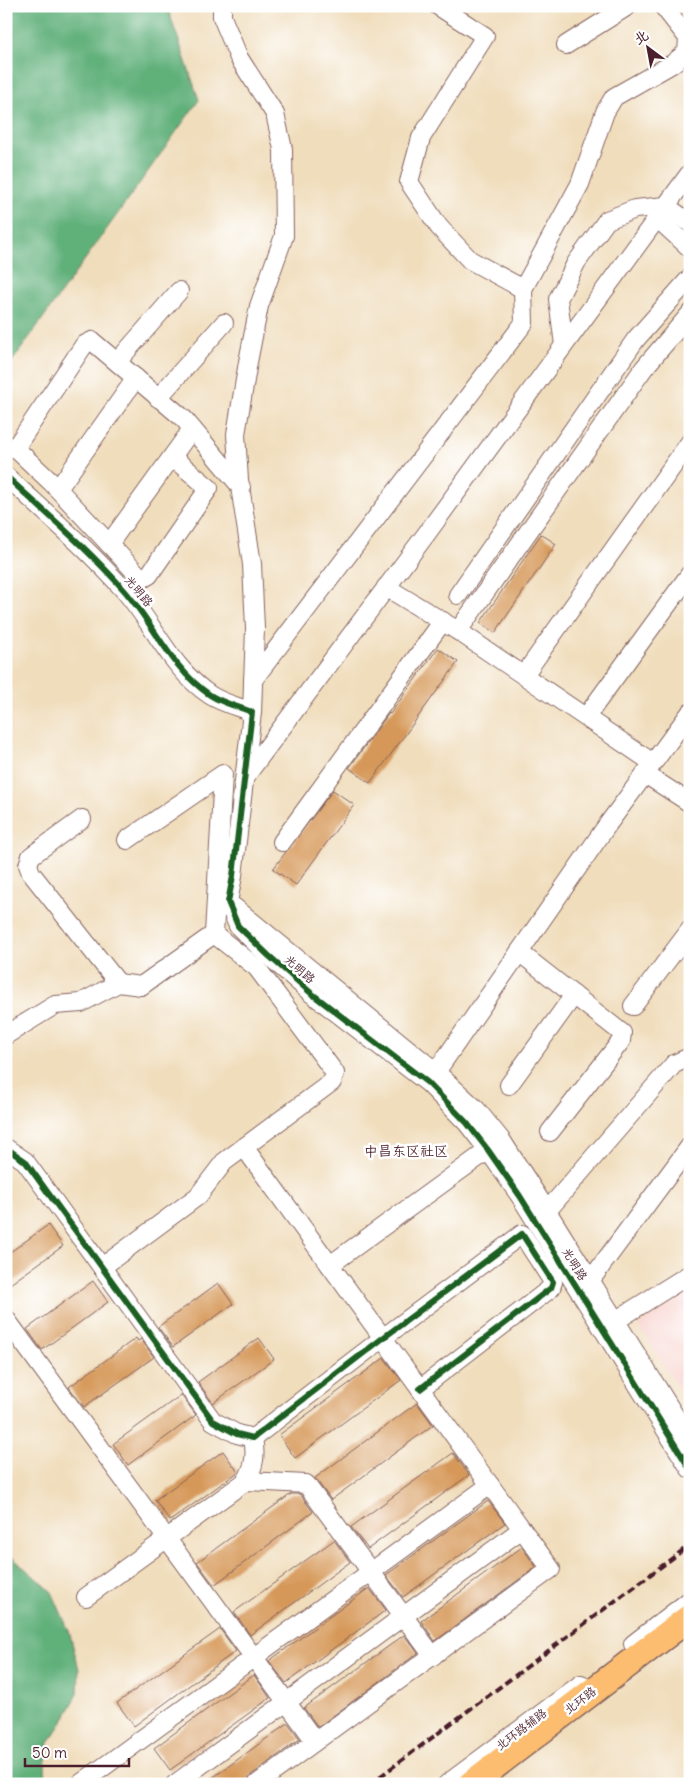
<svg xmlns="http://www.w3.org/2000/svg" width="696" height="1790" viewBox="0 0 696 1790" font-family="Delius,'LXGW WenKai TC',sans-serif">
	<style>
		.built { fill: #f7d0ca }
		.forest { fill: #60b07a; stroke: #556852 }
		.building { fill: #d69859 }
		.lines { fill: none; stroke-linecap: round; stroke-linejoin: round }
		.minor-casing { stroke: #84625e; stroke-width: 20 }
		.highway-casing { stroke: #84625e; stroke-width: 29 }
		.minor { stroke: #fff; stroke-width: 18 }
		.highway { stroke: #fcbd6f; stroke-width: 26 }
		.rail { stroke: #4a1f2b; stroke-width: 4; stroke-dasharray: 8 4; stroke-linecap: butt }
		.cycleway-casing { stroke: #fff; stroke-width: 9 }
		.cycleway { stroke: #1b5e20; stroke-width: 6 }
		.labels { text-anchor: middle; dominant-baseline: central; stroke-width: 5; stroke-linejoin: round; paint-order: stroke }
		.street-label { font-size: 12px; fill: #4a1f2b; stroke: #fff }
		.neighbourhood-label { font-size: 14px; fill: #4a1f2b; stroke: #fff }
	</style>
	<rect width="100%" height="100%" fill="#fff"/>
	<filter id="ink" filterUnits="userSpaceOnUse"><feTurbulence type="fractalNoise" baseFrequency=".02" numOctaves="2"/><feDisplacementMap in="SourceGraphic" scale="10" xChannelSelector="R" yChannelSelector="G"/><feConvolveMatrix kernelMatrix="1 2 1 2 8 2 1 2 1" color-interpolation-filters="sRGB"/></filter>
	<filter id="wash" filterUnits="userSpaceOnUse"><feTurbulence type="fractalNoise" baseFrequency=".0096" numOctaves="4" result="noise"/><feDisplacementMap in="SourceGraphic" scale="20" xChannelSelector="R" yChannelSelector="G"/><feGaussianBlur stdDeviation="1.12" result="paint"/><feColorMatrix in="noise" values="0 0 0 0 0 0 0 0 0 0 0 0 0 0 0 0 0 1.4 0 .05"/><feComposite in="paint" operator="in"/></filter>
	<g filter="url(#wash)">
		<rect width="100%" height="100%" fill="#f0ddbc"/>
		<path class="built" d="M690 1292V1407L638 1325Z"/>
		<g class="forest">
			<path d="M6 6H167L199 100 6 370Z"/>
			<path d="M6 1552 52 1592 69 1631 79 1669 78 1694 59 1728 49 1742 45 1766 46 1784H6Z"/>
		</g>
		<g id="blocks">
			<g class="building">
				<path d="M541 534 556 544 495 633 480 623Z"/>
				<path d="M438 648 458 662 370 783 349 768 389 713 390 714Z"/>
				<path d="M333 790 354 805 296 885 273 869Z"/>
				<path d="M48 1225 63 1246 6 1287V1255Z"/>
				<path d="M93 1281 108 1302 42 1350 27 1329Z"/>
				<path d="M218 1283 233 1304 173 1347 158 1327Z"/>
				<path d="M136 1338 138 1341 141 1339 154 1357 84 1407 69 1387Z"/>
				<path d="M259 1338 274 1359 213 1403 198 1382Z"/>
				<path d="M384 1358 401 1380 295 1458 279 1435Z"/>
				<path d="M181 1395 196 1415 128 1465 113 1444Z"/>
				<path d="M417 1403 433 1425 331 1500 315 1478Z"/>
				<path d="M223 1451 238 1472 170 1521 155 1500Z"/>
				<path d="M453 1453 469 1475 368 1549 351 1527Z"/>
				<path d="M291 1494H300L313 1512 214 1585 197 1562Z"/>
				<path d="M488 1501 505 1523 403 1597 386 1575Z"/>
				<path d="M334 1540 350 1562 250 1635 234 1612Z"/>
				<path d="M522 1547 536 1567 435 1641 421 1621Z"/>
				<path d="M369 1588 386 1610 286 1683 269 1661Z"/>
				<path d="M220 1629 236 1651 134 1726 117 1703Z"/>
				<path d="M404 1635 418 1653 318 1727 304 1708Z"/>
				<path d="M254 1675 270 1698 170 1770 154 1748Z"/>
				<path d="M288 1723 300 1739 251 1775 247 1784H204Z"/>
			</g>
		</g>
	</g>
	<g filter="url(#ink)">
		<use href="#blocks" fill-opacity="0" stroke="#84625e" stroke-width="1"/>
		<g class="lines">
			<defs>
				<g id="minor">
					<path d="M222 6V17L239 58 275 114 283 149 284 236 259 306 248 362 236 434 239 480 252 564 255 628 252 712"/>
					<path d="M438 6 485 36 421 138 409 182 439 227 470 260 523 289"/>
					<path d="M566 45 628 6"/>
					<path d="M657 218 690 248"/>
					<path d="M564 345 558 299 576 263 607 220 635 209 666 206 690 223"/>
					<path d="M117 362 179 291"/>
					<path d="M158 398 224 323"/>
					<path d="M172 457 209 488 149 575 142 579 52 483 15 448 84 345 92 341 184 419 241 487"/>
					<path d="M6 476C46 513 88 549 124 590 154 624 171 669 210 695 222 703 239 707 252 712L233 876 228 902 238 926 268 955 311 993 428 1083 467 1123 488 1150 520 1196 690 1469"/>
					<path d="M58 489 136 378"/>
					<path d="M109 544 192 429"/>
					<path d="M386 587 458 631 653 763"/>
					<path d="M458 595 636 339 690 278"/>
					<path d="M458 631 644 368 690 314"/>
					<path d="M524 675 690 442"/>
					<path d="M253 680 524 323 523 289 580 184 605 112 614 97 672 64 687 52 688 38 663 6"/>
					<path d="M586 717 690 574"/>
					<path d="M645 774 690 803"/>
					<path d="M245 777 427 533 690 173"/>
					<path d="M82 819 31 856 28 865 31 873 118 983"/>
					<path d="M282 842 443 621"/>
					<path d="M234 907 436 1072 476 1109 502 1141 547 1211 690 1440"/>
					<path d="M519 952 622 1033 621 1041 550 1132"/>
					<path d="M633 1006 690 930"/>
					<path d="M6 1035 55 1005 81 1003 118 983 141 986 214 934"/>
					<path d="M436 1072 608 824 690 713"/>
					<path d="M509 1085 574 995"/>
					<path d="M244 1147 551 1569 257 1784"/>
					<path d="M6 1148 25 1161 213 1421 237 1434 253 1438 383 1338 522 1234 553 1282 551 1288 420 1389"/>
					<path d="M547 1211 674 1064 690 1057"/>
					<path d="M330 1265 498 1143"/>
					<path d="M102 1267 198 1196 224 1162 332 1082 335 1073 257 968 214 934 223 774 127 840"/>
					<path d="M590 1281 690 1146"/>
					<path d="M6 1319 315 1741"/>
					<path d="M615 1321 690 1274"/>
					<path d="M246 1481 306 1484 433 1656"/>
					<path d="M86 1597 246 1481C255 1466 256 1454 253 1438"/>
					<path d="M633 1644 690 1600"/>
					<path d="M80 1784 490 1485"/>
					<path d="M175 1784 522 1529"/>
					<path d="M447 1784 581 1684"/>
				</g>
				<path id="highway" d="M471 1784 690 1617"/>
			</defs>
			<use href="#minor" class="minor-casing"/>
			<use href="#highway" class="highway-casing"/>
			<use href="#minor" class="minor"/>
			<use href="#highway" class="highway"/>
			<path class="rail" d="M370 1784 690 1545"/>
			<defs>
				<g id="cycleway">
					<path d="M6 476C46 513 88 549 124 590 154 624 171 669 210 695 222 703 239 707 252 712L233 876 228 902 238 926 268 955 311 993 428 1083 467 1123 488 1150 520 1196 690 1469"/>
					<path d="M6 1148 25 1161 213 1421 237 1434 253 1438 383 1338 522 1234 553 1282 551 1288 420 1389"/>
				</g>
			</defs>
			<use href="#cycleway" class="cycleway-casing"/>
			<use href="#cycleway" class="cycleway"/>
		</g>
	</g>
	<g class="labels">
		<g class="street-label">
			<text transform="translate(139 591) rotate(50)">光明路</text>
			<text transform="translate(300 969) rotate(41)">光明路</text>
			<text transform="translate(575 1264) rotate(58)">光明路</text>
			<text transform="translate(580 1700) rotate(-37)">北环路</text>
			<text transform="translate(521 1729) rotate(-37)">北环路辅路</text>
		</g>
		<g class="neighbourhood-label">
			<text x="406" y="1151">中昌东区社区</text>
		</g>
	</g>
	<rect width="696" height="1790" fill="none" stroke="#fff" stroke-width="25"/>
	<g transform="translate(648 48) rotate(328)" stroke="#ffffff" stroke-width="4" paint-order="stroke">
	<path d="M0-4L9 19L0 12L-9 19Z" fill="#4a1f2b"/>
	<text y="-8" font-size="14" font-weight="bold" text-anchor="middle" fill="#4a1f2b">北</text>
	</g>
	<path d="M25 1758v8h104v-8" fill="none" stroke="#4a1f2b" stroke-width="2.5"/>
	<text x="32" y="1758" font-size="15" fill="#4a1f2b" stroke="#ffffff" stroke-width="4" paint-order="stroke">50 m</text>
</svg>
